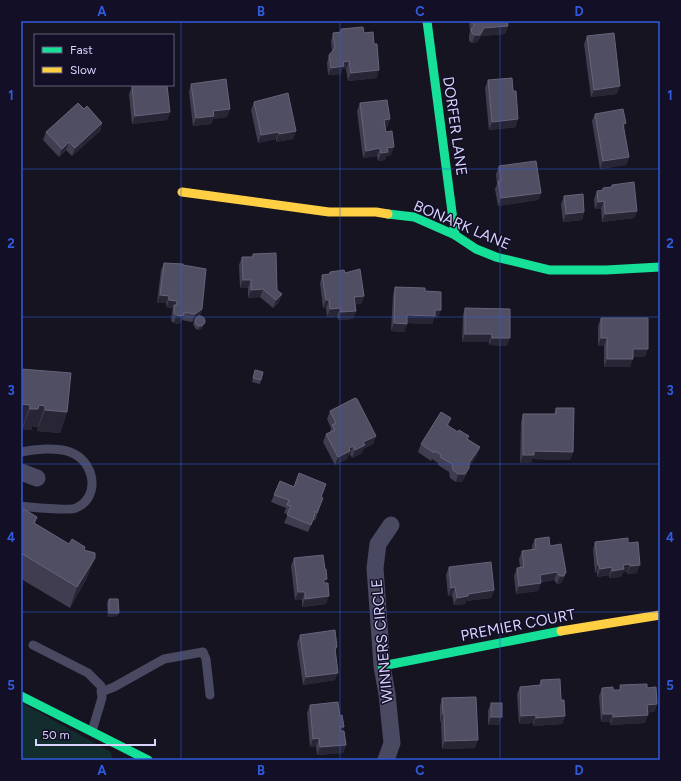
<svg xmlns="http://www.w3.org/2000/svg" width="681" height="781" viewBox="0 0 681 781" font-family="Figtree,sans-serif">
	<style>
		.green { fill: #132c2d }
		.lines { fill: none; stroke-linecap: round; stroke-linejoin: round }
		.lane { stroke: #4a4962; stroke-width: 9 }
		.street { stroke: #4a4962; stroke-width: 17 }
		.fast { stroke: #16e098; stroke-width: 9 }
		.slow { stroke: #ffcf43; stroke-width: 9 }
		.wall { fill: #403d50 }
		.shaded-wall { fill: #282635 }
		.building { fill: #504e63; stroke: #66637b }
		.grid { fill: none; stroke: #305bdc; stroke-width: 1; stroke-opacity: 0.55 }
		.labels { text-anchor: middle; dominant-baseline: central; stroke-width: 3; stroke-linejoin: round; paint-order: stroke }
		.street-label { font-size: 15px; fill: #d9d4ff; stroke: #130f26 }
		.neatline { fill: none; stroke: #305bdc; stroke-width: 1.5 }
		.grid-label { font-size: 13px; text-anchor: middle; font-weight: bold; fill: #305bdc }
	</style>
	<rect width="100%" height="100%" fill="#161421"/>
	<path class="green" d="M21 702 111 752 113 760H21Z"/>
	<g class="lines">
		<g class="lane">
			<path d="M21 452C35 449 56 447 70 452 95 461 101 497 76 508 70 511 28 507 21 506"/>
			<path d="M33 645 88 673 101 686 102 698 92 731"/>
			<path d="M101 692 114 687 164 659 203 652 206 659 210 695"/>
		</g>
		<g class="street">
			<path d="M21 472 37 478"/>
			<path d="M386 760 392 743 387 694 382 666 375 568 378 544 391 525"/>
		</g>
		<g class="fast">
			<path d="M427 21 455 235"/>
			<path d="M388 214 414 217 455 235 476 249 496 257 550 270H606L660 267"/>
			<path d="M382 666 561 631"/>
			<path d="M21 696 148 760"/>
		</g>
		<g class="slow">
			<path d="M182 192 329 212H376L388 214"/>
			<path d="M561 631 660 615"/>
		</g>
	</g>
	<g class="wall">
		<path d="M469 21H513L512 23H507L508 26 505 34 481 36 477 42 472 43 469 41V36L470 31Z"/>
		<path d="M341 29 364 33 377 78 348 81 346 69H342L341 74 328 75 327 63 329 55 332 52 331 41 333 33 340 32Z"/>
		<path d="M587 36 617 94 591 97 584 44Z"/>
		<path d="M488 80 516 127 489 130 485 88Z"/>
		<path d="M191 84 230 109 227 117 213 119 211 124 193 126 189 92Z"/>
		<path d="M132 86 170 112 167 120 132 124 129 94Z"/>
		<path d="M254 102 296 131 293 139 276 142V139L258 143 251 110Z"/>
		<path d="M360 103 390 119 387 127H385L391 155 386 156 385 160 378 161 377 156 363 158 357 111Z"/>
		<path d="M84 109 102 123 100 131 72 156 66 150 59 157 43 140 46 132Z"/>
		<path d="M595 114 624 129 629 157 626 165 600 169 592 121Z"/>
		<path d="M499 166 541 193 538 200 498 206 495 189 497 184 496 174Z"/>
		<path d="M612 185 637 211 634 218 602 222 601 209H595L594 199 597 191H602L603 188 611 187Z"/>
		<path d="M564 196 584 212 582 220 563 222 561 204Z"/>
		<path d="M253 254 277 290 282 294 279 302 273 308 260 297 248 298V288H240L239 265 242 257H252Z"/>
		<path d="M164 263 202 309 200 315 202 329 198 330 195 328 193 324 195 320 192 322 182 320 181 322 178 324 174 323 171 321 172 313 173 308 166 307V303H157L161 270Z"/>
		<path d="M330 272 345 273 364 296 361 304H355L356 311 353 319 338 320 337 316 327 317 326 308H323L320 283 322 275 329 274Z"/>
		<path d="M395 287 425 291 438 318H434L432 324 407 323 404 332 391 331 393 295Z"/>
		<path d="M465 308 507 346 489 345V342H462L463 315Z"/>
		<path d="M601 318 645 357H633L630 367H604V346H598V326Z"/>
		<path d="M21 369 67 412 60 433 37 431 38 427 32 426 31 430H22L23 426H21Z"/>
		<path d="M255 370 261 380 260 384 252 382Z"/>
		<path d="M556 408 573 452 570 460 532 459 531 463H520L521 422 523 414H554Z"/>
		<path d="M330 411 376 436 373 444 363 449 362 453 352 458 350 454 349 455 347 459 335 465 323 442 326 434 330 433 331 428 327 419Z"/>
		<path d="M448 426 480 447 477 455 469 467 466 475 462 482H456L450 478 449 472 438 465V463L432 459 431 461 418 452 421 444Z"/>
		<path d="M280 481 321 497 320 506 315 521 313 520 308 532 284 523 288 514 284 513 286 508 271 502Z"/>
		<path d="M21 513 37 517 35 523 69 544 85 547 84 550 87 578 70 608 21 579Z"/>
		<path d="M535 539 550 546 566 572 563 580 561 583 557 584 554 580 541 582 538 591 516 594 514 576 517 568H520L519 559 522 551 532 550V546Z"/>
		<path d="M595 542 628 543 637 573 627 574V572H623L621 577 609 578V575L597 577V572L595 573 593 549Z"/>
		<path d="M294 558 326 583V604L302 607V600H295L291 566Z"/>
		<path d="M449 567 494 590 491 598 466 601 465 604 454 605 452 595 448 596 446 575Z"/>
		<path d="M109 599 119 613 117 616 108 617 107 603Z"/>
		<path d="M300 635 337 647 335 652V680L303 685 297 643Z"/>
		<path d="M541 680 561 700 565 716 562 724 533 726V723L519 724 517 694 520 687 539 685Z"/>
		<path d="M620 685 647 688 657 704 654 712H647L645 723 610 725V722H601L599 696 602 688 613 690H619Z"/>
		<path d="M442 698 475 748 442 749 441 722H440V706Z"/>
		<path d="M491 703 499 725H488V711Z"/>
		<path d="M310 705 342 731 346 745 343 753 317 755 316 746 310 747 307 713Z"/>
	</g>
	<g class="shaded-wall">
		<path d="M505 21H513L512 23 504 24Z"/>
		<path d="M508 26 505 34 481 36 477 42 472 43 475 35 484 28Z"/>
		<path d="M349 61 346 69H342L341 74 328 75 331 68 343 62Z"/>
		<path d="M379 70 377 78 348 81 351 73Z"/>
		<path d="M620 86 617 94 591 97 594 90Z"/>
		<path d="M230 109 227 117 213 119 211 124 193 126 196 118 213 111Z"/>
		<path d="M170 112 167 120 132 124 135 116Z"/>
		<path d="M390 119 387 127 381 128 384 120Z"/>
		<path d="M518 119 516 127 489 130 492 122Z"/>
		<path d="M102 123 100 131 72 156 75 148Z"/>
		<path d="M626 123 623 131V124Z"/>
		<path d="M296 131 293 139 276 142 279 134Z"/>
		<path d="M279 132 276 139 258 143 261 135Z"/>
		<path d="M69 142 66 150 59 157 62 149Z"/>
		<path d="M394 147 391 155 386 156 385 160 378 161 381 153 387 148Z"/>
		<path d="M380 148 377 156 363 158 366 151Z"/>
		<path d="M629 157 626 165 600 169 603 161Z"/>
		<path d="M541 193 538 200 498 206 501 198Z"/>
		<path d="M604 201 601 209H595L598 202Z"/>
		<path d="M637 211 634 218 602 222 605 214Z"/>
		<path d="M584 212 582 220 563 222 566 214Z"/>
		<path d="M243 280H251L248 288H240Z"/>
		<path d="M263 289 260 297 248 298 251 290Z"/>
		<path d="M282 294 279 302 273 308 276 300Z"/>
		<path d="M160 295 169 296 166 303H157Z"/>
		<path d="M364 296 361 304 351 305 354 297Z"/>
		<path d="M169 300 177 301 174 308V305L173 308 166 307Z"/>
		<path d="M326 300H329L326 308H323Z"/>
		<path d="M340 308 337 316 327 317 330 309Z"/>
		<path d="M202 309 199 317 192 322 195 314Z"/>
		<path d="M435 310H441L438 318H434L432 324 404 323 407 315Z"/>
		<path d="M356 311 353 319 338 320 341 312Z"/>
		<path d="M176 315H184L181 322 178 324 174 323Z"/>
		<path d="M205 321 202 329 198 330 200 326Z"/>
		<path d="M394 323 407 324 404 332 391 331Z"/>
		<path d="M465 334H492L489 342H462Z"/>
		<path d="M492 338H510L507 346 489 345Z"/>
		<path d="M601 338H607L604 346H598Z"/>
		<path d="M633 349H648L645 357H630Z"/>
		<path d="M607 359H633L630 367H604Z"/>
		<path d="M21 404 30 405 23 426H21Z"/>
		<path d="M39 405 45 406 38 427 32 426 31 430H22L30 409Z"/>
		<path d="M45 410 67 412 60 433 37 431Z"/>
		<path d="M451 418 449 426 444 433 447 425Z"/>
		<path d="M376 436 373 444 363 449 362 453 352 458 355 450 363 442Z"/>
		<path d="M353 446 350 454 349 455 347 459 335 465 338 457 349 448Z"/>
		<path d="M480 447 477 455 466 471 469 463Z"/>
		<path d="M534 451 573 452 570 460 532 459 531 463H520L523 455Z"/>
		<path d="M469 468 466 475 462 482H456L458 474Z"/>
		<path d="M95 558 87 578 70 608 77 587Z"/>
		<path d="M630 564 627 572H623L621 577 609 578 612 571 623 565Z"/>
		<path d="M598 565H599L597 572 595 573Z"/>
		<path d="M640 565 637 573 627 574 630 566Z"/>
		<path d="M612 567 609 575 597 577 600 569Z"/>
		<path d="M557 572 554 580 537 582 540 575Z"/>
		<path d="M566 572 563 580 561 583 557 584 560 576Z"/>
		<path d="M327 579 325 587 323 580Z"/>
		<path d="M541 583 538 591 516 594 519 586Z"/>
		<path d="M455 587 452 595 448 596 451 588Z"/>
		<path d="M494 590 491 598 466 601 465 604 454 605 457 598 468 594Z"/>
		<path d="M298 592H305L302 600H295Z"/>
		<path d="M329 596 326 604 302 607 305 599Z"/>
		<path d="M109 613H119L117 616 108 617Z"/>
		<path d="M338 673 335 680 303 685 306 677Z"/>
		<path d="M657 704 654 712 644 713 647 705Z"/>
		<path d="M443 714H444L441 722H440Z"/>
		<path d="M603 714H613L610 722H601Z"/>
		<path d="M536 715 533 723 519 724 521 716Z"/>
		<path d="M648 715 645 723 610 725 613 717Z"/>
		<path d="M565 716 562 724 533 726 536 718Z"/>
		<path d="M491 717H502L499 725H488Z"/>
		<path d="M340 727H344L341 735Z"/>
		<path d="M319 738 316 746 310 747 313 739Z"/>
		<path d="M478 740 475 748 442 749 445 741Z"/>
		<path d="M346 745 343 753 317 755 320 747Z"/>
	</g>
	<g class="building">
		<path d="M473 21H507L508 26 484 28 480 35H475L472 33 471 29 474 26Z"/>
		<path d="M363 27 364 33 373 32 374 44H377L379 70 351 73 349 61 343 62 344 66 331 68 329 55 335 48 333 33 341 32V29Z"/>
		<path d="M614 33 620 86 594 90 587 36Z"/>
		<path d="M512 78 513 91H516L518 119 492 122 488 80Z"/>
		<path d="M226 79 230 109 213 111 214 116 196 118 191 84Z"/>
		<path d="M141 85H167L170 112 135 116 132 86Z"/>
		<path d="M288 93 296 131 279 134V132L261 135 254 102Z"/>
		<path d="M387 100 390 119 384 120 386 132 392 131 394 147 387 148 388 152 381 153 380 148 366 151 360 103Z"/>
		<path d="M78 103 84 109 87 106 102 123 75 148 69 142 62 149 46 132Z"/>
		<path d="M623 109 626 123 623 124 629 157 603 161 595 114Z"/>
		<path d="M536 161 541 193 501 198 498 181H501L499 166Z"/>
		<path d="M634 182 637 211 605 214 604 201 598 202 597 191 603 190V188L612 187V185Z"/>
		<path d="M583 194 584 212 566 214 564 196Z"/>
		<path d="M276 253 277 290 282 294 276 300 263 289 251 290V280H243L242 257H253V254Z"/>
		<path d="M164 263 183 264V265L206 269 202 309 195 314 184 312V315L181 316 176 315 174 313V305H177V301L169 300V296L160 295Z"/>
		<path d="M360 269 364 296 354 297 356 311 341 312 340 308 330 309 329 300H326L322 275 330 274V272L344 270 345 273Z"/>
		<path d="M395 287 425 288V291L441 292V310H435V316L407 315V324L394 323Z"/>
		<path d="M465 308 510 309V338H492V334H465Z"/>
		<circle cx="200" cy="321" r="5"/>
		<path d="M601 318H648V349H633V359H607V338H601Z"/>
		<path d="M21 369 71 373 67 412 45 410V406L39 405 38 409H30V405L21 404Z"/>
		<path d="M255 370 263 372 261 380 253 378Z"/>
		<path d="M355 398 357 399 376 436 363 442 365 445 355 450 353 446 349 448 350 451 338 457 326 434 335 430 332 425 336 423 330 411Z"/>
		<path d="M556 408H574L573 452 534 451V455H523V414H556Z"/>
		<path d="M441 412 451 418 447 425 458 432 459 430 469 436 467 439 480 447 469 463V468L465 474H458L453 470 452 464 440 457 441 455 435 451 434 453 421 444Z"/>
		<path d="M299 473 326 484 321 497 323 498 317 513 314 511V513L315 514 311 525 287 515 291 506 287 505 289 500 274 495 280 481 294 487Z"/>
		<path d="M24 509 37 517 34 523 69 544 72 539 85 547 84 550 95 553V558L77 587 21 553V513Z"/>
		<path d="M549 537 550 546 561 544 566 572 564 576H560L557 572 540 575 541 583 519 586 517 568 524 567 522 551 536 549 535 539Z"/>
		<path d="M628 538V543L638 542 640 565 630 566V564L623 565 624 569 612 571V567L600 569 599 565H598L595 542Z"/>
		<path d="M323 555 325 569H326L327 579 323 580 324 583H328L329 596 305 599V592H298L294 558Z"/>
		<path d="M491 562 494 590 468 594V596L457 598 455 587 451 588 449 567Z"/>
		<path d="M109 599H118L119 613H109Z"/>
		<path d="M335 630 337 647 335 648 338 673 306 677 300 635Z"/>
		<path d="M560 679 561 700H564L565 716 536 718V715L521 716 520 687 541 685V680Z"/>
		<path d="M647 684V688L656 687 657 704 647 705 648 715 613 717V714H603L602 688 613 687V690H621L620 685Z"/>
		<path d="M476 697 478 740 445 741 444 714H443L442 698Z"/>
		<path d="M338 702 340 716 342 715 344 727H340L341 731H344L346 745 320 747 319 738 313 739 310 705Z"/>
		<rect x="491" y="703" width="11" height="14"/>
	</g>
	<path class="grid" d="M181 21V760M340 21V760M500 21V760M21 169H660M21 317H660M21 464H660M21 612H660"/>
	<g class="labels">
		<g class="street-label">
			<text transform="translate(455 126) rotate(82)">DORFER LANE</text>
			<text transform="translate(462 225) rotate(23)">BONARK LANE</text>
			<text transform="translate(518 625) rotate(-11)">PREMIER COURT</text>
			<text transform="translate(382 641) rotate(-95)">WINNERS CIRCLE</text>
		</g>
	</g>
	<rect width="681" height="781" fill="none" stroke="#130f26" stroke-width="44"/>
	<rect x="34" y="34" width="140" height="52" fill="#130f26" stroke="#625e7d"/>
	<rect x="42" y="47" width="20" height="6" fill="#16e098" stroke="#625e7d"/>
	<text x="70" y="54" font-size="12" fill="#d9d4ff">Fast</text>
	<rect x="42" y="67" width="20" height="6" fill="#ffcf43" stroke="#625e7d"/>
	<text x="70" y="74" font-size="12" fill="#d9d4ff">Slow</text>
	<path d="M36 739v6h119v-6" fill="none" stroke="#d9d4ff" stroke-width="2"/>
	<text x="42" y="739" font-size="12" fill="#d9d4ff" stroke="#130f26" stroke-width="3" paint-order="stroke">50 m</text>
	<rect x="22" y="22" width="637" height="737" class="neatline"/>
	<g class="grid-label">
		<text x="102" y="16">A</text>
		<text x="261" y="16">B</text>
		<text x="420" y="16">C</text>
		<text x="579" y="16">D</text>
		<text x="11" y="100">1</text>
		<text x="670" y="100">1</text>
		<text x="11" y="248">2</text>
		<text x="670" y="248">2</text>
		<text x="11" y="395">3</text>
		<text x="670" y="395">3</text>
		<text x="11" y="542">4</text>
		<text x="670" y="542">4</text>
		<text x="11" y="690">5</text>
		<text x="670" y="690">5</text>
		<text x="102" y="775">A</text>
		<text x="261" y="775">B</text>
		<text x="420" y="775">C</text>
		<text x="579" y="775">D</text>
	</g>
</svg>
